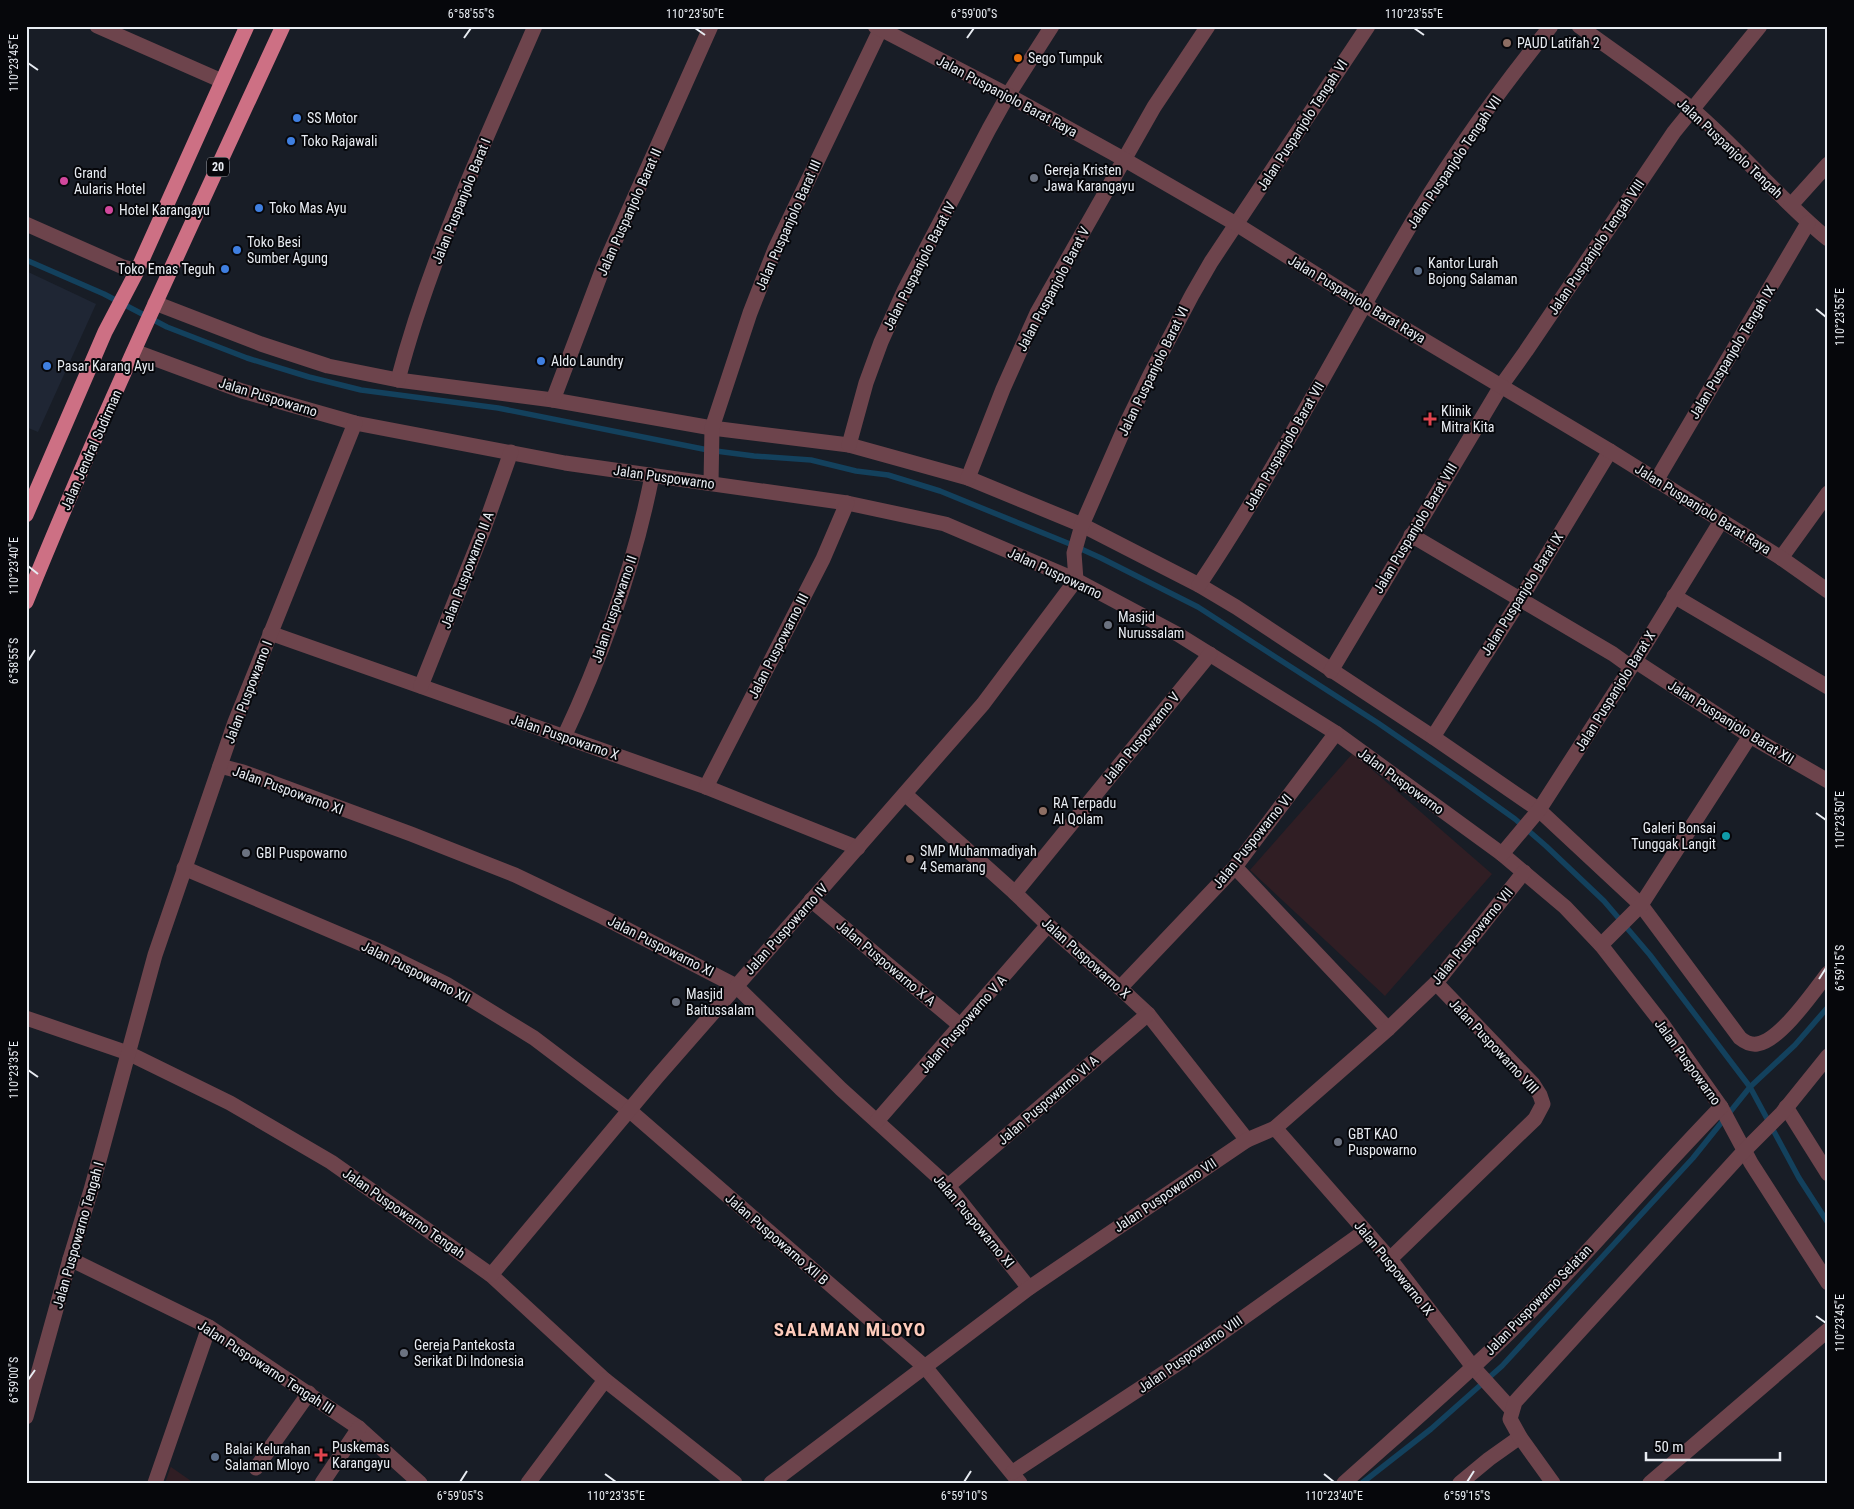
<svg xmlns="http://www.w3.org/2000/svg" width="1854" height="1509" viewBox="0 0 1854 1509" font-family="'Roboto Condensed',sans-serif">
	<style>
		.built { fill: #1f2634 }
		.education { fill: #301e24 }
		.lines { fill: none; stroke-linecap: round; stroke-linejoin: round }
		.stream { stroke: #13415d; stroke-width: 5.5 }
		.minor { stroke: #6d444c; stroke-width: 15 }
		.tertiary { stroke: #6d444c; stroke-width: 15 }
		.trunk { stroke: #cd7084; stroke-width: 15 }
		.ticks { fill: none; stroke: #e8ecf2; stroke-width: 2 }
		.education-dot { fill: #8d6e63; stroke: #06070b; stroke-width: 2 }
		.food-dot { fill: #e8710a; stroke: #06070b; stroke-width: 2 }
		.shop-dot { fill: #3f7fe0; stroke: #06070b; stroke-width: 2 }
		.worship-dot { fill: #6b7280; stroke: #06070b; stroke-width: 2 }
		.hotel-dot { fill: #d1479c; stroke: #06070b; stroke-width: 2 }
		.service-dot { fill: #5c6f8a; stroke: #06070b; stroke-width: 2 }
		.health-dot { fill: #e0444e; stroke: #06070b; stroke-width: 2 }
		.culture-dot { fill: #0f9aa8; stroke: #06070b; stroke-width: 2 }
		.labels { text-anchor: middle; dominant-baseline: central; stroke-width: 4; stroke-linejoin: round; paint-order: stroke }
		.shield { fill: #06070b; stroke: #a4a7ad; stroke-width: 1 }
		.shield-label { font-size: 12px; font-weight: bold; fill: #e8ecf2 }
		.poi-label { font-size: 14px; fill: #e8ecf2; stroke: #06070b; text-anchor: start }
		.street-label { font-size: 14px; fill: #e8ecf2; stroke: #06070b }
		.district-label { font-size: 19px; font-weight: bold; letter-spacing: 1px; fill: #fccbbb; stroke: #06070b }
		.neatline { fill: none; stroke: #e8ecf2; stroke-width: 2 }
		.ticks-label { font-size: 12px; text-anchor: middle; fill: #e8ecf2 }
	</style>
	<rect width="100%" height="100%" fill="#181d26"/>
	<path class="built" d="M26 271 96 304 38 432 26 427Z"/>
	<g class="education">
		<path d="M1353 753 1492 874 1385 996 1250 870Z"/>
		<path d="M171 1466V1467L194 1483H165Z"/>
	</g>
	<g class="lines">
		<g class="stream">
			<path d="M26 260 104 294 167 327 247 358 309 377 361 390 498 408 708 450 754 456 811 460 856 471 888 475 940 491 1070 544 1101 558 1198 607 1378 723 1462 781 1515 819 1546 846 1604 901 1650 955 1750 1087 1799 1178 1828 1223"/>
			<path d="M1362 1483 1431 1429 1502 1366 1693 1158 1750 1087 1795 1045 1828 1007"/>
		</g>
		<g class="minor">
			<path d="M97 26 222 81"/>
			<path d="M1579 26C1617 54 1657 80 1693 110 1740 150 1780 200 1828 239"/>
			<path d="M1791 205 1828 164"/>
			<path d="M26 224 123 267 137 271"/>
			<path d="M155 303 261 344 328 366 398 380 553 400 712 428 849 445 968 478 1082 525 1199 585 1236 607 1433 737 1539 810 1641 905 1740 1038C1745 1042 1751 1045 1757 1044 1780 1041 1814 991 1828 973"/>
			<path d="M134 351 242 391 355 423 565 463 847 503 945 524 1076 580 1179 635 1336 733 1502 854 1565 907 1601 945 1661 1022 1721 1107 1751 1163 1828 1283"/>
			<path d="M398 380C430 257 485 142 535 26"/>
			<path d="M553 400 603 268 711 26"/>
			<path d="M849 445 866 383 881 342 904 291 989 129 1008 95 1052 26"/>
			<path d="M968 478 1003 389 1037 313 1154 107 1208 26"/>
			<path d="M1656 481 1808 223"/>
			<path d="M711 483 712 428 750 313 775 249 882 26"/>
			<path d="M1411 535 1613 654 1631 667"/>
			<path d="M1781 558 1828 493"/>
			<path d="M1199 585C1273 475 1333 357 1400 243 1444 167 1496 94 1551 26"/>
			<path d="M1674 596 1828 687"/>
			<path d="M270 633 706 787 858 848"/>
			<path d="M1635 661 1750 736 1828 781"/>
			<path d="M1331 671 1501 386 1526 351 1674 132 1760 26"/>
			<path d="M421 686 483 531 511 452"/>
			<path d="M564 737C603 654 634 566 652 476"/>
			<path d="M1433 737 1520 600 1610 451"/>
			<path d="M220 766 243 772 411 834 515 875 603 917 736 986 841 1089 948 1186 1029 1288"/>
			<path d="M706 787 823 559 847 503"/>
			<path d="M905 794 1015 893 1048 925 1120 988 1148 1014 1247 1140"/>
			<path d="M1502 854 1539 810 1635 661 1721 521"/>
			<path d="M1235 867 1388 1029"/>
			<path d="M184 868 381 952 446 984 534 1038 629 1110 925 1367 1020 1483"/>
			<path d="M1015 893 1210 654"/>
			<path d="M811 900 961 1026"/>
			<path d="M1601 945 1641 905 1750 736"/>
			<path d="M1120 988 1235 867 1336 733"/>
			<path d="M26 1018 128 1053 230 1103 331 1162 491 1275 605 1380 735 1483"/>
			<path d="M1786 1107 1828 1174"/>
			<path d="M877 1121 1048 925"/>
			<path d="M1275 1128 1390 1259 1473 1367 1512 1410"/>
			<path d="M948 1186 1148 1014"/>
			<path d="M70 1259 209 1327 359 1428 420 1483"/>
			<path d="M1390 1259 1535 1119 1543 1104 1540 1095 1533 1084 1436 983"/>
			<path d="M491 1275 657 1077 983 704 1076 580 1074 553 1082 525 1128 420 1150 375 1192 295 1211 262 1368 26"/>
			<path d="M26 1417 70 1259 91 1190 155 955 235 722 355 423"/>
			<path d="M256 1468 309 1393"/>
			<path d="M1013 1472 1188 1357 1365 1231"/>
			<path d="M155 1483 209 1327"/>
			<path d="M322 1483 359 1428"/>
			<path d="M528 1483 605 1380"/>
			<path d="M771 1483 1029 1288 1247 1140 1275 1128 1388 1029 1436 983 1524 872"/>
			<path d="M1344 1483C1412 1422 1482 1362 1545 1297 1604 1234 1661 1169 1721 1107"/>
			<path d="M1460 1483 1489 1459 1520 1437"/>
			<path d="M1553 1483 1520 1437 1510 1419 1515 1402 1744 1151 1782 1113 1828 1056"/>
			<path d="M1650 1483 1828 1330"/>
		</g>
		<path class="tertiary" d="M875 26 1004 93 1120 157 1236 224 1365 305 1610 451 1781 558 1828 591"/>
		<g class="trunk">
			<path d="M26 515 105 332 137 271 247 26"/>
			<path d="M26 602C105 407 195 217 283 26"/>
		</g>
	</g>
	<path class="ticks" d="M695 28 705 35M1414 28 1424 35M464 38 471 28M967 38 974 28M28 63 38 70M1816 309 1826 317M28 566 38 574M28 661 35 650M1816 813 1826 820M1819 979 1826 968M28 1070 38 1077M1816 1316 1826 1323M28 1380 35 1370M605 1474 616 1482M1324 1474 1334 1482M460 1482 467 1471M964 1482 971 1471M1467 1482 1474 1471"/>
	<g class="education-dot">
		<circle cx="1507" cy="43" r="5"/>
		<circle cx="1043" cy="811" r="5"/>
		<circle cx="910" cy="859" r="5"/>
	</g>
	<circle class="food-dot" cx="1018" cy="58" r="5"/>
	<g class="shop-dot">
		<circle cx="297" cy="118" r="5"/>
		<circle cx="291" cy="141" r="5"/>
		<circle cx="259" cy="208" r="5"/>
		<circle cx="237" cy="250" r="5"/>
		<circle cx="225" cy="269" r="5"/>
		<circle cx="541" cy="361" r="5"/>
		<circle cx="47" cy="366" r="5"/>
	</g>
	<g class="worship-dot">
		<circle cx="1034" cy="178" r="5"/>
		<circle cx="1108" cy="625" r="5"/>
		<circle cx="246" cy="853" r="5"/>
		<circle cx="676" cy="1002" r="5"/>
		<circle cx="1338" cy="1142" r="5"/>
		<circle cx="404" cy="1353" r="5"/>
	</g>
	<g class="hotel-dot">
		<circle cx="64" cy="181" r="5"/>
		<circle cx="109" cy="210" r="5"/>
	</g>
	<g class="service-dot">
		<circle cx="1418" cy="271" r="5"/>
		<circle cx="215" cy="1457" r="5"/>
	</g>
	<g class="health-dot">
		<path d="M1427.5 411.5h5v5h5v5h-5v5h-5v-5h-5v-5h5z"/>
		<path d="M318.5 1447.5h5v5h5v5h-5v5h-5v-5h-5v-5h5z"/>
	</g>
	<circle class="culture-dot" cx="1726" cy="836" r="5"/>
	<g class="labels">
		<rect class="shield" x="207" y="157.5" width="22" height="19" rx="4"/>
		<g class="shield-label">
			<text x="218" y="167">20</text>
		</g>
		<g class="poi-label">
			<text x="1517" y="43">PAUD Latifah 2</text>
			<text x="1028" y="58">Sego Tumpuk</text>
			<text x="307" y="118">SS Motor</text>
			<text x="301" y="141">Toko Rajawali</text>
			<text x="1044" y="170">Gereja Kristen<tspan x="1044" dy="16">Jawa Karangayu</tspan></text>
			<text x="74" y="173">Grand<tspan x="74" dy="16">Aularis Hotel</tspan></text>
			<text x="269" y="208">Toko Mas Ayu</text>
			<text x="119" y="210">Hotel Karangayu</text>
			<text x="247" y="242">Toko Besi<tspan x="247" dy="16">Sumber Agung</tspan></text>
			<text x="1428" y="263">Kantor Lurah<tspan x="1428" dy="16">Bojong Salaman</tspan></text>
			<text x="215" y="269" text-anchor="end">Toko Emas Teguh</text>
			<text x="551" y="361">Aldo Laundry</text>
			<text x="57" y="366">Pasar Karang Ayu</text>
			<text x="1441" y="411">Klinik<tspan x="1441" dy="16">Mitra Kita</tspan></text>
			<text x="1118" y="617">Masjid<tspan x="1118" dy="16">Nurussalam</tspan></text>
			<text x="1053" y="803">RA Terpadu<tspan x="1053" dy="16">Al Qolam</tspan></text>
			<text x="1716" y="828" text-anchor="end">Galeri Bonsai<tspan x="1716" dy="16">Tunggak Langit</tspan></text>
			<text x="920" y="851">SMP Muhammadiyah<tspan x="920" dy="16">4 Semarang</tspan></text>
			<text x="256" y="853">GBI Puspowarno</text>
			<text x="686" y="994">Masjid<tspan x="686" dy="16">Baitussalam</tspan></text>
			<text x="1348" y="1134">GBT KAO<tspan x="1348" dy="16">Puspowarno</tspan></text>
			<text x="414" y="1345">Gereja Pantekosta<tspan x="414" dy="16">Serikat Di Indonesia</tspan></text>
			<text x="332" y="1447">Puskemas<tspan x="332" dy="16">Karangayu</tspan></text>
			<text x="225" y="1449">Balai Kelurahan<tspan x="225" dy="16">Salaman Mloyo</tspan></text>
		</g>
		<g class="street-label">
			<text transform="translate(1007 96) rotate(28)">Jalan Puspanjolo Barat Raya</text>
			<text transform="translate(1302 125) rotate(-57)">Jalan Puspanjolo Tengah VI</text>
			<text transform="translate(1730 148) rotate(43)">Jalan Puspanjolo Tengah</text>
			<text transform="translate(1454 162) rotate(-56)">Jalan Puspanjolo Tengah VII</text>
			<text transform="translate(461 201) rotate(-68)">Jalan Puspanjolo Barat I</text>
			<text transform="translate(629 212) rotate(-66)">Jalan Puspanjolo Barat II</text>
			<text transform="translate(788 225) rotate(-66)">Jalan Puspanjolo Barat III</text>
			<text transform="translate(1596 247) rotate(-56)">Jalan Puspanjolo Tengah VIII</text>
			<text transform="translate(919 266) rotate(-63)">Jalan Puspanjolo Barat IV</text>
			<text transform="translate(1053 289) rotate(-62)">Jalan Puspanjolo Barat V</text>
			<text transform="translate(1357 299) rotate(31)">Jalan Puspanjolo Barat Raya</text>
			<text transform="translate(1732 352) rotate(-59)">Jalan Puspanjolo Tengah IX</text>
			<text transform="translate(1153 371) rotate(-64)">Jalan Puspanjolo Barat VI</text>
			<text transform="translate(268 397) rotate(17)">Jalan Puspowarno</text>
			<text transform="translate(1284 446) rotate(-60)">Jalan Puspanjolo Barat VII</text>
			<text transform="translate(91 450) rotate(-66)">Jalan Jendral Sudirman</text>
			<text transform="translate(664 477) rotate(8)">Jalan Puspowarno</text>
			<text transform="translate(1703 509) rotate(32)">Jalan Puspanjolo Barat Raya</text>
			<text transform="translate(1415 528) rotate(-59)">Jalan Puspanjolo Barat VIII</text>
			<text transform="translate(467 570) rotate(-69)">Jalan Puspowarno II A</text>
			<text transform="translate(1055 573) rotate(25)">Jalan Puspowarno</text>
			<text transform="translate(1522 594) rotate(-58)">Jalan Puspanjolo Barat IX</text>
			<text transform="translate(614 609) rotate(-71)">Jalan Puspowarno II</text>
			<text transform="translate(778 646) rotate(-63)">Jalan Puspowarno III</text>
			<text transform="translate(1615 691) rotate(-58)">Jalan Puspanjolo Barat X</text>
			<text transform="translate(248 692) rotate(-69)">Jalan Puspowarno I</text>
			<text transform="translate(1731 722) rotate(32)">Jalan Puspanjolo Barat XII</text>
			<text transform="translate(565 737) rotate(19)">Jalan Puspowarno X</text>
			<text transform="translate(1141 738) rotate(-51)">Jalan Puspowarno V</text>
			<text transform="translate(1401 781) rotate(36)">Jalan Puspowarno</text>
			<text transform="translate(288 790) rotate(20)">Jalan Puspowarno XI</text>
			<text transform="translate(1252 841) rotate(-51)">Jalan Puspowarno VI</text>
			<text transform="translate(786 929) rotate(-48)">Jalan Puspowarno IV</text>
			<text transform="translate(1472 936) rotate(-51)">Jalan Puspowarno VII</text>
			<text transform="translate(661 946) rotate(27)">Jalan Puspowarno XI</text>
			<text transform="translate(1086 958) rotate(42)">Jalan Puspowarno X</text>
			<text transform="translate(886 963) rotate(40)">Jalan Puspowarno X A</text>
			<text transform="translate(416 972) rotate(27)">Jalan Puspowarno XII</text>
			<text transform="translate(963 1024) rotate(-49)">Jalan Puspowarno V A</text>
			<text transform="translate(1494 1046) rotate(47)">Jalan Puspowarno VIII</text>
			<text transform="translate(1688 1062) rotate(54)">Jalan Puspowarno</text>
			<text transform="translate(1048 1100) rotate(-41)">Jalan Puspowarno VI A</text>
			<text transform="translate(1165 1195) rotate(-34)">Jalan Puspowarno VII</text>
			<text transform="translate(404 1213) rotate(35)">Jalan Puspowarno Tengah</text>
			<text transform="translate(974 1221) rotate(50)">Jalan Puspowarno XI</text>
			<text transform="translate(78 1235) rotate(-74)">Jalan Puspowarno Tengah I</text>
			<text transform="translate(777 1239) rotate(41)">Jalan Puspowarno XII B</text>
			<text transform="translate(1394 1268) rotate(51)">Jalan Puspowarno IX</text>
			<text transform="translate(1538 1300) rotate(-46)">Jalan Puspowarno Selatan</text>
			<text transform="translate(1190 1354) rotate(-35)">Jalan Puspowarno VIII</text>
			<text transform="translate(266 1367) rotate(33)">Jalan Puspowarno Tengah III</text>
		</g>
		<g class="district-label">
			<text x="850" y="1329">SALAMAN MLOYO</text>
		</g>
	</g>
	<rect width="1854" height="1509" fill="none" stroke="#06070b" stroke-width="55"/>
	<path d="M1646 1452v8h134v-8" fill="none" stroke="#e8ecf2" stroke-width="2.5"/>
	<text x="1654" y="1452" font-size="15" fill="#e8ecf2" stroke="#06070b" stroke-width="4" paint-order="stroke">50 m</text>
	<rect x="28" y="28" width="1798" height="1454" class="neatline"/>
	<g class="ticks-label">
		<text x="471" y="18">6°58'55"S</text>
		<text x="695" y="18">110°23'50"E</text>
		<text x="974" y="18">6°59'00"S</text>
		<text x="1414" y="18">110°23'55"E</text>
		<text transform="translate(14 63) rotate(-90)" y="4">110°23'45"E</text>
		<text transform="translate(1840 317) rotate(-90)" y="4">110°23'55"E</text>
		<text transform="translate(14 566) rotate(-90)" y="4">110°23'40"E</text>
		<text transform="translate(14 661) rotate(-90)" y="4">6°58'55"S</text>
		<text transform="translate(1840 820) rotate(-90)" y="4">110°23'50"E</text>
		<text transform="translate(1840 968) rotate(-90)" y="4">6°59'15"S</text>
		<text transform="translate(14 1070) rotate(-90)" y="4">110°23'35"E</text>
		<text transform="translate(1840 1323) rotate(-90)" y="4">110°23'45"E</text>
		<text transform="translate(14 1380) rotate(-90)" y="4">6°59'00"S</text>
		<text x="460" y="1500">6°59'05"S</text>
		<text x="616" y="1500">110°23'35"E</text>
		<text x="964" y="1500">6°59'10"S</text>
		<text x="1334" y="1500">110°23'40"E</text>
		<text x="1467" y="1500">6°59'15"S</text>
	</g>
</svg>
